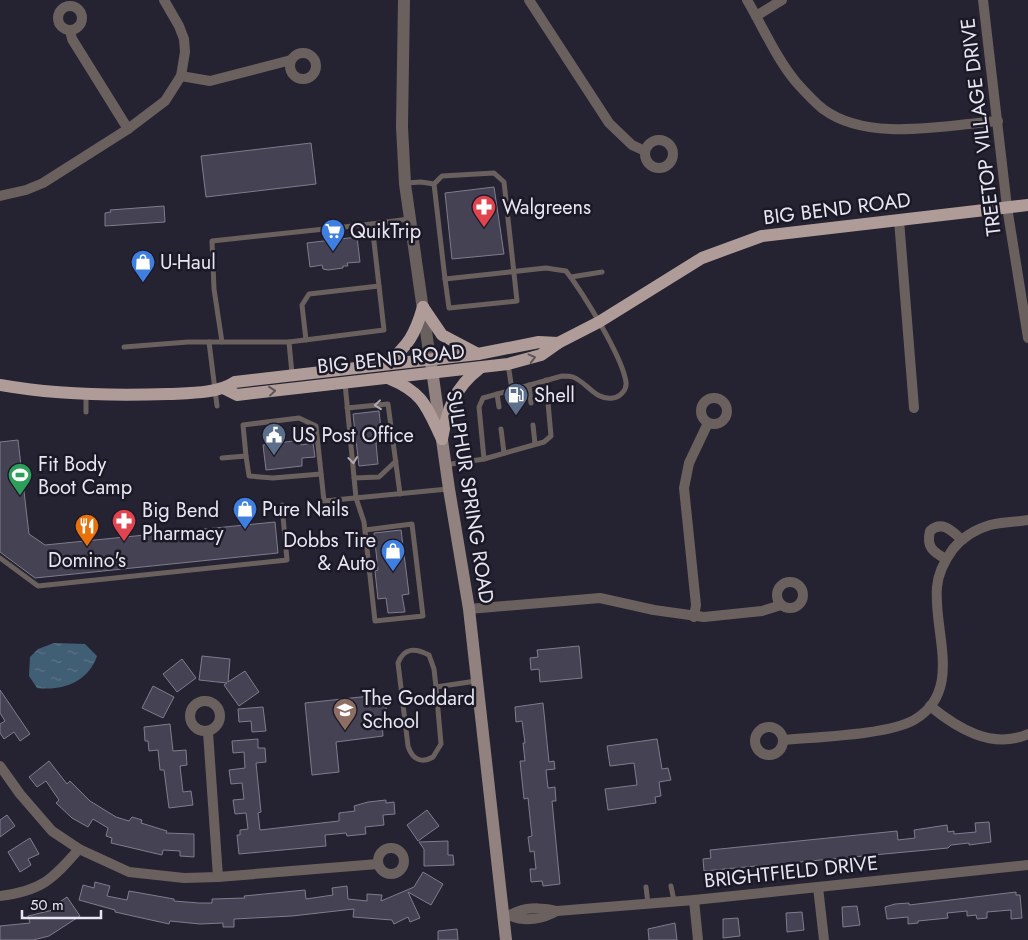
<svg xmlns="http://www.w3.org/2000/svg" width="1028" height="940" viewBox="0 0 1028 940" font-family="Jost,sans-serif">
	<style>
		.water { fill: url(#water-ripples) }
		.building { fill: #454253; stroke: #7f7c8e }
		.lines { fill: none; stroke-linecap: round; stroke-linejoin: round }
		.service { stroke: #6a605e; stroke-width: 5 }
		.minor { stroke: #6a605e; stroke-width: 10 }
		.tertiary { stroke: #6a605e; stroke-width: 12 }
		.secondary { stroke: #91827f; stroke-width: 12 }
		.primary { stroke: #af9c98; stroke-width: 12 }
		.oneway { stroke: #5e545a }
		.oneway2 { stroke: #afaaaf }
		.labels { text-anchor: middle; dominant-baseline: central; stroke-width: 5; stroke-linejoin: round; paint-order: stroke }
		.street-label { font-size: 20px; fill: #e8e6f1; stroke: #1c1927 }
		.poi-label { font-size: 20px; fill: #e8e6f1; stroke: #1c1927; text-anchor: start }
	</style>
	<defs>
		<pattern id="water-ripples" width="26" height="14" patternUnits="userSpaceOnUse" patternTransform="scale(1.25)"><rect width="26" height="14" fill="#405e74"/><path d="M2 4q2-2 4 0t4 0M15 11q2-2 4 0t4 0" fill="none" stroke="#5c7588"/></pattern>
	</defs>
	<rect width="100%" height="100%" fill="#252231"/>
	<path class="water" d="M54 643 85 644 97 656C88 682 63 691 37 688L29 676 30 657 38 649Z"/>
	<g class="building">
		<path d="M311 143 316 184 206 197 201 156Z"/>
		<path d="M494 187 504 254 452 259 445 193Z"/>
		<path d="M164 206 165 222 105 226V213L111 212 110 210Z"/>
		<path d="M357 237 360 262 347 263 348 266H343V268L328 270 323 269 322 265 310 267 307 243Z"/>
		<path d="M379 411 381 429 377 431 379 443H376L378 464 359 466 353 414Z"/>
		<path d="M18 440 29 534 45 545 275 522 278 553 35 578 0 552V442Z"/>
		<path d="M301 440V445L313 443 315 457 302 458V466L266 470 263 445Z"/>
		<path d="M401 530 409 594 402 595 405 612 388 613 386 598 378 599 375 571 378 570 374 533Z"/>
		<path d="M579 646 582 678 540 682 539 669 531 670 530 658 538 657 537 650Z"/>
		<path d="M202 656 230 659 228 682 245 671 259 692 239 706 224 685 227 683 199 680Z"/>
		<path d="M182 659 196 678 177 692 163 674Z"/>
		<path d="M153 686 174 697 163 718 142 708Z"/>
		<path d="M0 690 30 734 20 741 14 732 4 739 0 733V724L5 721 0 713Z"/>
		<path d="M379 695 380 705 386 707 388 722 382 723 383 736 336 742 339 772 312 775 305 703Z"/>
		<path d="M543 703 549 762 554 761 555 769 546 770 548 788 555 787 556 801H552L560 884 543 886 542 881 531 882 530 869H536L534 851 530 852 528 837 532 836 530 818 528 798 524 799 520 761H525L523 743H525L522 721 516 722 515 707Z"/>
		<path d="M263 707 266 731 252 732 251 721 239 722 238 709Z"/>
		<path d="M170 724 173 751 186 750 187 765 180 766 183 792 191 791 193 805 169 808 164 770H160L158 750 149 751 148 741H145L144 727Z"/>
		<path d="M258 739V748H265L266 762 256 763 261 812 258 813 260 830 339 821V813L355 811 354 806 368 802 386 800V803L394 802 395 814 383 815 384 825 365 827 366 834 347 836 346 833 325 835 326 846 239 854 237 835H240V830L248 829 246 813 235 814 233 800 244 799 242 783 231 784 229 770 245 768 244 752 233 753 232 741Z"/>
		<path d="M657 739 662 769 668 768 671 780 659 782 661 796 655 797 656 803 608 810 605 789 637 785 634 763 610 766 607 746Z"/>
		<path d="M49 761 67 784 70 781 90 801 116 817 129 821 132 817 142 820 141 823 167 831 166 833 194 834V857L180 856V851L163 850 162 855 111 843 112 838 106 836 108 828 93 819 88 827 72 818 56 803 59 800 46 781 37 787 29 777Z"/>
		<path d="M427 810 439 826 418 841 407 825Z"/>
		<path d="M7 815 15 826 0 837V820Z"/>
		<path d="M989 822 991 842 969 845V843L951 845 948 848 704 871 703 859 711 858 710 850 897 831 898 840 915 838 914 830 947 825 948 832 954 831V834L976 832 975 823Z"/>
		<path d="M30 838 39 854 28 859 31 865 20 872 8 852Z"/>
		<path d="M448 841V855H453L454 865 424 866V849L419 842Z"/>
		<path d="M423 872 443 884 431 905 408 892 420 918 410 922 408 917 394 924 392 920 353 917 354 909 292 916 234 919V927H223V923L200 924 170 921 169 924 115 912V910L79 900 83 885 94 888 95 882 110 886 107 896 127 900 129 891 174 899V901L199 903H212V899L245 898 244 896 305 890 306 899 333 895 332 888 347 886 348 899 367 901V894L382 895 381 901 414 887Z"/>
		<path d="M1016 892V895H1020L1022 918 1011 919V910L987 912V918L977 919 976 915 967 916V911L947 913 948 918 918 921V923L908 924V917L887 919 885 907 895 904 909 903V905Z"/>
		<path d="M67 897 80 916 49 936 33 940H0V926L30 923 28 916 57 909 55 905Z"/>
		<path d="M857 906 860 925 843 927 842 907Z"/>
		<path d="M802 912 804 930 787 932 786 913Z"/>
		<path d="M738 918 740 936 723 938V919Z"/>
		<path d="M675 923 677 940H649L648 929Z"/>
		<path d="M457 929 458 940H438V931Z"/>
	</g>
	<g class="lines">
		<g class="service">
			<path d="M406 183 421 182 434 184 445 279 546 268 566 271C583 293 622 356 626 382 627 390 620 397 613 398 595 401 587 382 573 377 570 376 565 376 562 376L483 398 479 407 484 459"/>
			<path d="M434 184 442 176 494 173 504 182 517 301 449 308 445 279"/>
			<path d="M571 277 602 272"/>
			<path d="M306 340 302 305 309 294 379 286"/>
			<path d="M209 342 217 406"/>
			<path d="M222 342 214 289 212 241 372 224"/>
			<path d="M289 342 292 374"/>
			<path d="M124 347 188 342H289L384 330 372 224 409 219"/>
			<path d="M508 364 512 390"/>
			<path d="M345 383 356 498 364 522 375 621 423 616 412 524 365 530"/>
			<path d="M529 385 531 403"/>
			<path d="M497 394 499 407"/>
			<path d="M86 395V412"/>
			<path d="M347 408 388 404 400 494"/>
			<path d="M533 425 535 444"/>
			<path d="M501 429 504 453"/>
			<path d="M246 456 243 425 299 418 316 426 324 501 448 489"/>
			<path d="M222 458 246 456 249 476 273 478 321 474"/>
			<path d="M445 465 484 459 544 442 551 436 546 380"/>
			<path d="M354 478 379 477 396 461"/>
			<path d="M0 558 38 586 287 560 282 505"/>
			<path d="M436 687 441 744 433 757C421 764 412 759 408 746L398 663C404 647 416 648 429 655L434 669 436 687 476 681"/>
			<path d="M671 886 674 901"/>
			<path d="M646 887 648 904"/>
		</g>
		<g class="minor">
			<path d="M529 0 609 123 632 145 645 151"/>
			<path d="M747 0C763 27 776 58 796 82 804 91 813 101 823 109 869 143 945 125 998 121"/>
			<path d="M983 0 1007 207 1028 338"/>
			<circle cx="70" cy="18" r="12"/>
			<path d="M756 16 782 0"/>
			<path d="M70 30 72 39 128 129"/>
			<circle cx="303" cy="66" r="13"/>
			<path d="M181 76 210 81 291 60"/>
			<circle cx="659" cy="154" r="14"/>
			<path d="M0 196 26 190 43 183 128 129 165 101 181 76 185 52 184 39 179 26 164 0"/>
			<path d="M899 220 914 408"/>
			<circle cx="714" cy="411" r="13"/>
			<path d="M946 559C933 552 926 547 930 531 942 520 952 531 962 540"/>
			<circle cx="790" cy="595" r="13"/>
			<path d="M469 609 600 598 654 610 704 617 762 611 781 605"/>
			<path d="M694 617 696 605 684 488 689 463 708 423"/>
			<circle cx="205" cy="716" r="15"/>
			<path d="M930 706C957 728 992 750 1028 734"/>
			<circle cx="769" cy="741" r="14"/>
			<path d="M208 732 218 877"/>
			<path d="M783 740C815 737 888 735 914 720 964 691 933 632 937 587 938 574 945 560 953 549 962 538 976 529 990 525 1002 522 1016 522 1028 520"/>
			<path d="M0 766 20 794 52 831 79 849 129 872 184 878 218 877 378 864"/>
			<circle cx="391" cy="861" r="13"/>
			<path d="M818 887 824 940"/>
			<path d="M0 896C41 891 52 880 79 849"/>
			<path d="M694 900 698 940"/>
			<path d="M511 916C526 922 543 919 557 911"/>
			<path d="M504 917C510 916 513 913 519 911 530 907 546 908 557 911L694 900 1028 865"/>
		</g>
		<path class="tertiary" d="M404 0 402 127 405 184 430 359"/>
		<path class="secondary" d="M431 363 449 489 469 609 506 940"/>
		<g class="primary">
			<path d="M423 307 442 335 478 354"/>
			<path d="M386 364C408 346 415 335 423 307"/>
			<path d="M390 379C424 393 427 408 442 439"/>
			<path d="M0 385C56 395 111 396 168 394 189 393 217 394 235 382L478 354 539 342 558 343"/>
			<path d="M225 389 237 395 508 364 541 355 558 343 599 322 702 258 762 236 1028 205"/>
			<path d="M442 439C447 410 455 387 479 369"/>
		</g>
	</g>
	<defs><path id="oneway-chevron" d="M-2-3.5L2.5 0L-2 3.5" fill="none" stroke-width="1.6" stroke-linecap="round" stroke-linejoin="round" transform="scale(1.25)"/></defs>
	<g class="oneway">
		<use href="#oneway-chevron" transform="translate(532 358) rotate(-15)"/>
		<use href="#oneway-chevron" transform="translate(272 391) rotate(-6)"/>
	</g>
	<g class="oneway2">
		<use href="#oneway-chevron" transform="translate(378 405) rotate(174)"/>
		<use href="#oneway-chevron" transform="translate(353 460) rotate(84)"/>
	</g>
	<defs>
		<symbol id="pharmacy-pin" viewBox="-11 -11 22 30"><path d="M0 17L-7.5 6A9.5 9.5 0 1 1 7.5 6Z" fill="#e0444e" stroke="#1c1927"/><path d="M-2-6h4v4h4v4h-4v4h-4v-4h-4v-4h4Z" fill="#fff"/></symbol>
		<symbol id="supermarket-pin" viewBox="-11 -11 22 30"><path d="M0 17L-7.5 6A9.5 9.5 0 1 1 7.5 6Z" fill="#3f7fe0" stroke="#1c1927"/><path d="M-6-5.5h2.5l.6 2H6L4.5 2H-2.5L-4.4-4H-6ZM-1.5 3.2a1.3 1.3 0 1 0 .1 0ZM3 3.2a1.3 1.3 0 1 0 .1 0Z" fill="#fff"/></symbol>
		<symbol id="shop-pin" viewBox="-11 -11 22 30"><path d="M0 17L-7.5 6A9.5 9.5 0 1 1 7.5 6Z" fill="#3f7fe0" stroke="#1c1927"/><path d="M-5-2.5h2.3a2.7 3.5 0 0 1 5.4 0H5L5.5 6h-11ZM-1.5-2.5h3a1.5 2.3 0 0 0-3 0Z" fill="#fff"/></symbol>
		<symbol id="fuel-pin" viewBox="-11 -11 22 30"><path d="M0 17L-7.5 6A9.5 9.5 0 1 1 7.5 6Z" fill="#5c6f8a" stroke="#1c1927"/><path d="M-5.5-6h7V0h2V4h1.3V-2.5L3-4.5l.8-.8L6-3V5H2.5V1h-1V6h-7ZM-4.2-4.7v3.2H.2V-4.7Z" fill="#fff"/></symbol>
		<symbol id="civic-pin" viewBox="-11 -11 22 30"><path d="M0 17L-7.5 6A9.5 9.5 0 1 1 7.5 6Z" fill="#5c6f8a" stroke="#1c1927"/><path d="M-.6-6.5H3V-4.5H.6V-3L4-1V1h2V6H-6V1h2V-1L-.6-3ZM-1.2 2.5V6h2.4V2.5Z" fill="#fff"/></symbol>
		<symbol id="stadium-pin" viewBox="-11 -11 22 30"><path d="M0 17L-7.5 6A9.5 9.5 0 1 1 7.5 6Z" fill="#2e9e5b" stroke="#1c1927"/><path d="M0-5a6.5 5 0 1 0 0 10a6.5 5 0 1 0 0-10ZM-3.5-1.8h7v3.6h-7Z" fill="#fff"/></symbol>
		<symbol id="restaurant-pin" viewBox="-11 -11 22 30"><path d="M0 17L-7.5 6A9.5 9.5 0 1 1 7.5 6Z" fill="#e8710a" stroke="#1c1927"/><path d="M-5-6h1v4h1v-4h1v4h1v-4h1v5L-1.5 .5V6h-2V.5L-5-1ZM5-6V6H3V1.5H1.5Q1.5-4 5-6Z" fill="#fff"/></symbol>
		<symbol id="school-pin" viewBox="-11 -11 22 30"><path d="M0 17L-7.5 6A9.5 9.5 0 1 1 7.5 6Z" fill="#8d6e63" stroke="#1c1927"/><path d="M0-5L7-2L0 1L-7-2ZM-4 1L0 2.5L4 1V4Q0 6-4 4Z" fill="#fff"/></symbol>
	</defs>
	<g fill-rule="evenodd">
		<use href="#pharmacy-pin" x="470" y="193" width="28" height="38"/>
		<use href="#supermarket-pin" x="319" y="217" width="28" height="38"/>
		<use href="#shop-pin" x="129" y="248" width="28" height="38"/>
		<use href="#fuel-pin" x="502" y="381" width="28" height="38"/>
		<use href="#civic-pin" x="260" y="421" width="28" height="38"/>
		<use href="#stadium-pin" x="6" y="461" width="28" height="38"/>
		<use href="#shop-pin" x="231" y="495" width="28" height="38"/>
		<use href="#pharmacy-pin" x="110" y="507" width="28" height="38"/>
		<use href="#restaurant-pin" x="73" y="512" width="28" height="38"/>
		<use href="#shop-pin" x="379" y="537" width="28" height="38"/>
		<use href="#school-pin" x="331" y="696" width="28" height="38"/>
	</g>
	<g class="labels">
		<g class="street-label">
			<text transform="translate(981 127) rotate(-97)">TREETOP VILLAGE DRIVE</text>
			<text transform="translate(837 209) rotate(-7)">BIG BEND ROAD</text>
			<text transform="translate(391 359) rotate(-6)">BIG BEND ROAD</text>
			<text transform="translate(470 497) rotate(81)">SULPHUR SPRING ROAD</text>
			<text transform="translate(791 872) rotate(-6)">BRIGHTFIELD DRIVE</text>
		</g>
		<g class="poi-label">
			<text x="502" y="207">Walgreens</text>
			<text x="350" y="231">QuikTrip</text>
			<text x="160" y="262">U-Haul</text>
			<text x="534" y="395">Shell</text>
			<text x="292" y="435">US Post Office</text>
			<text x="38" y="464">Fit Body<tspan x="38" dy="23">Boot Camp</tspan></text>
			<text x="262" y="509">Pure Nails</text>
			<text x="142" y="510">Big Bend<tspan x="142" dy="23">Pharmacy</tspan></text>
			<text x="376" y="540" text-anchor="end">Dobbs Tire<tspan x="376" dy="23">&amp; Auto</tspan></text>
			<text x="87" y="560" text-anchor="middle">Domino's</text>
			<text x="362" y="698">The Goddard<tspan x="362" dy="23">School</tspan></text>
		</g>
	</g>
	<path d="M22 910v8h79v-8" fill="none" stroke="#e8e6f1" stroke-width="2.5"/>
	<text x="30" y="910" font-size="15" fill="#e8e6f1" stroke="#1c1927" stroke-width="4" paint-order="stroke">50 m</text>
</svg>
